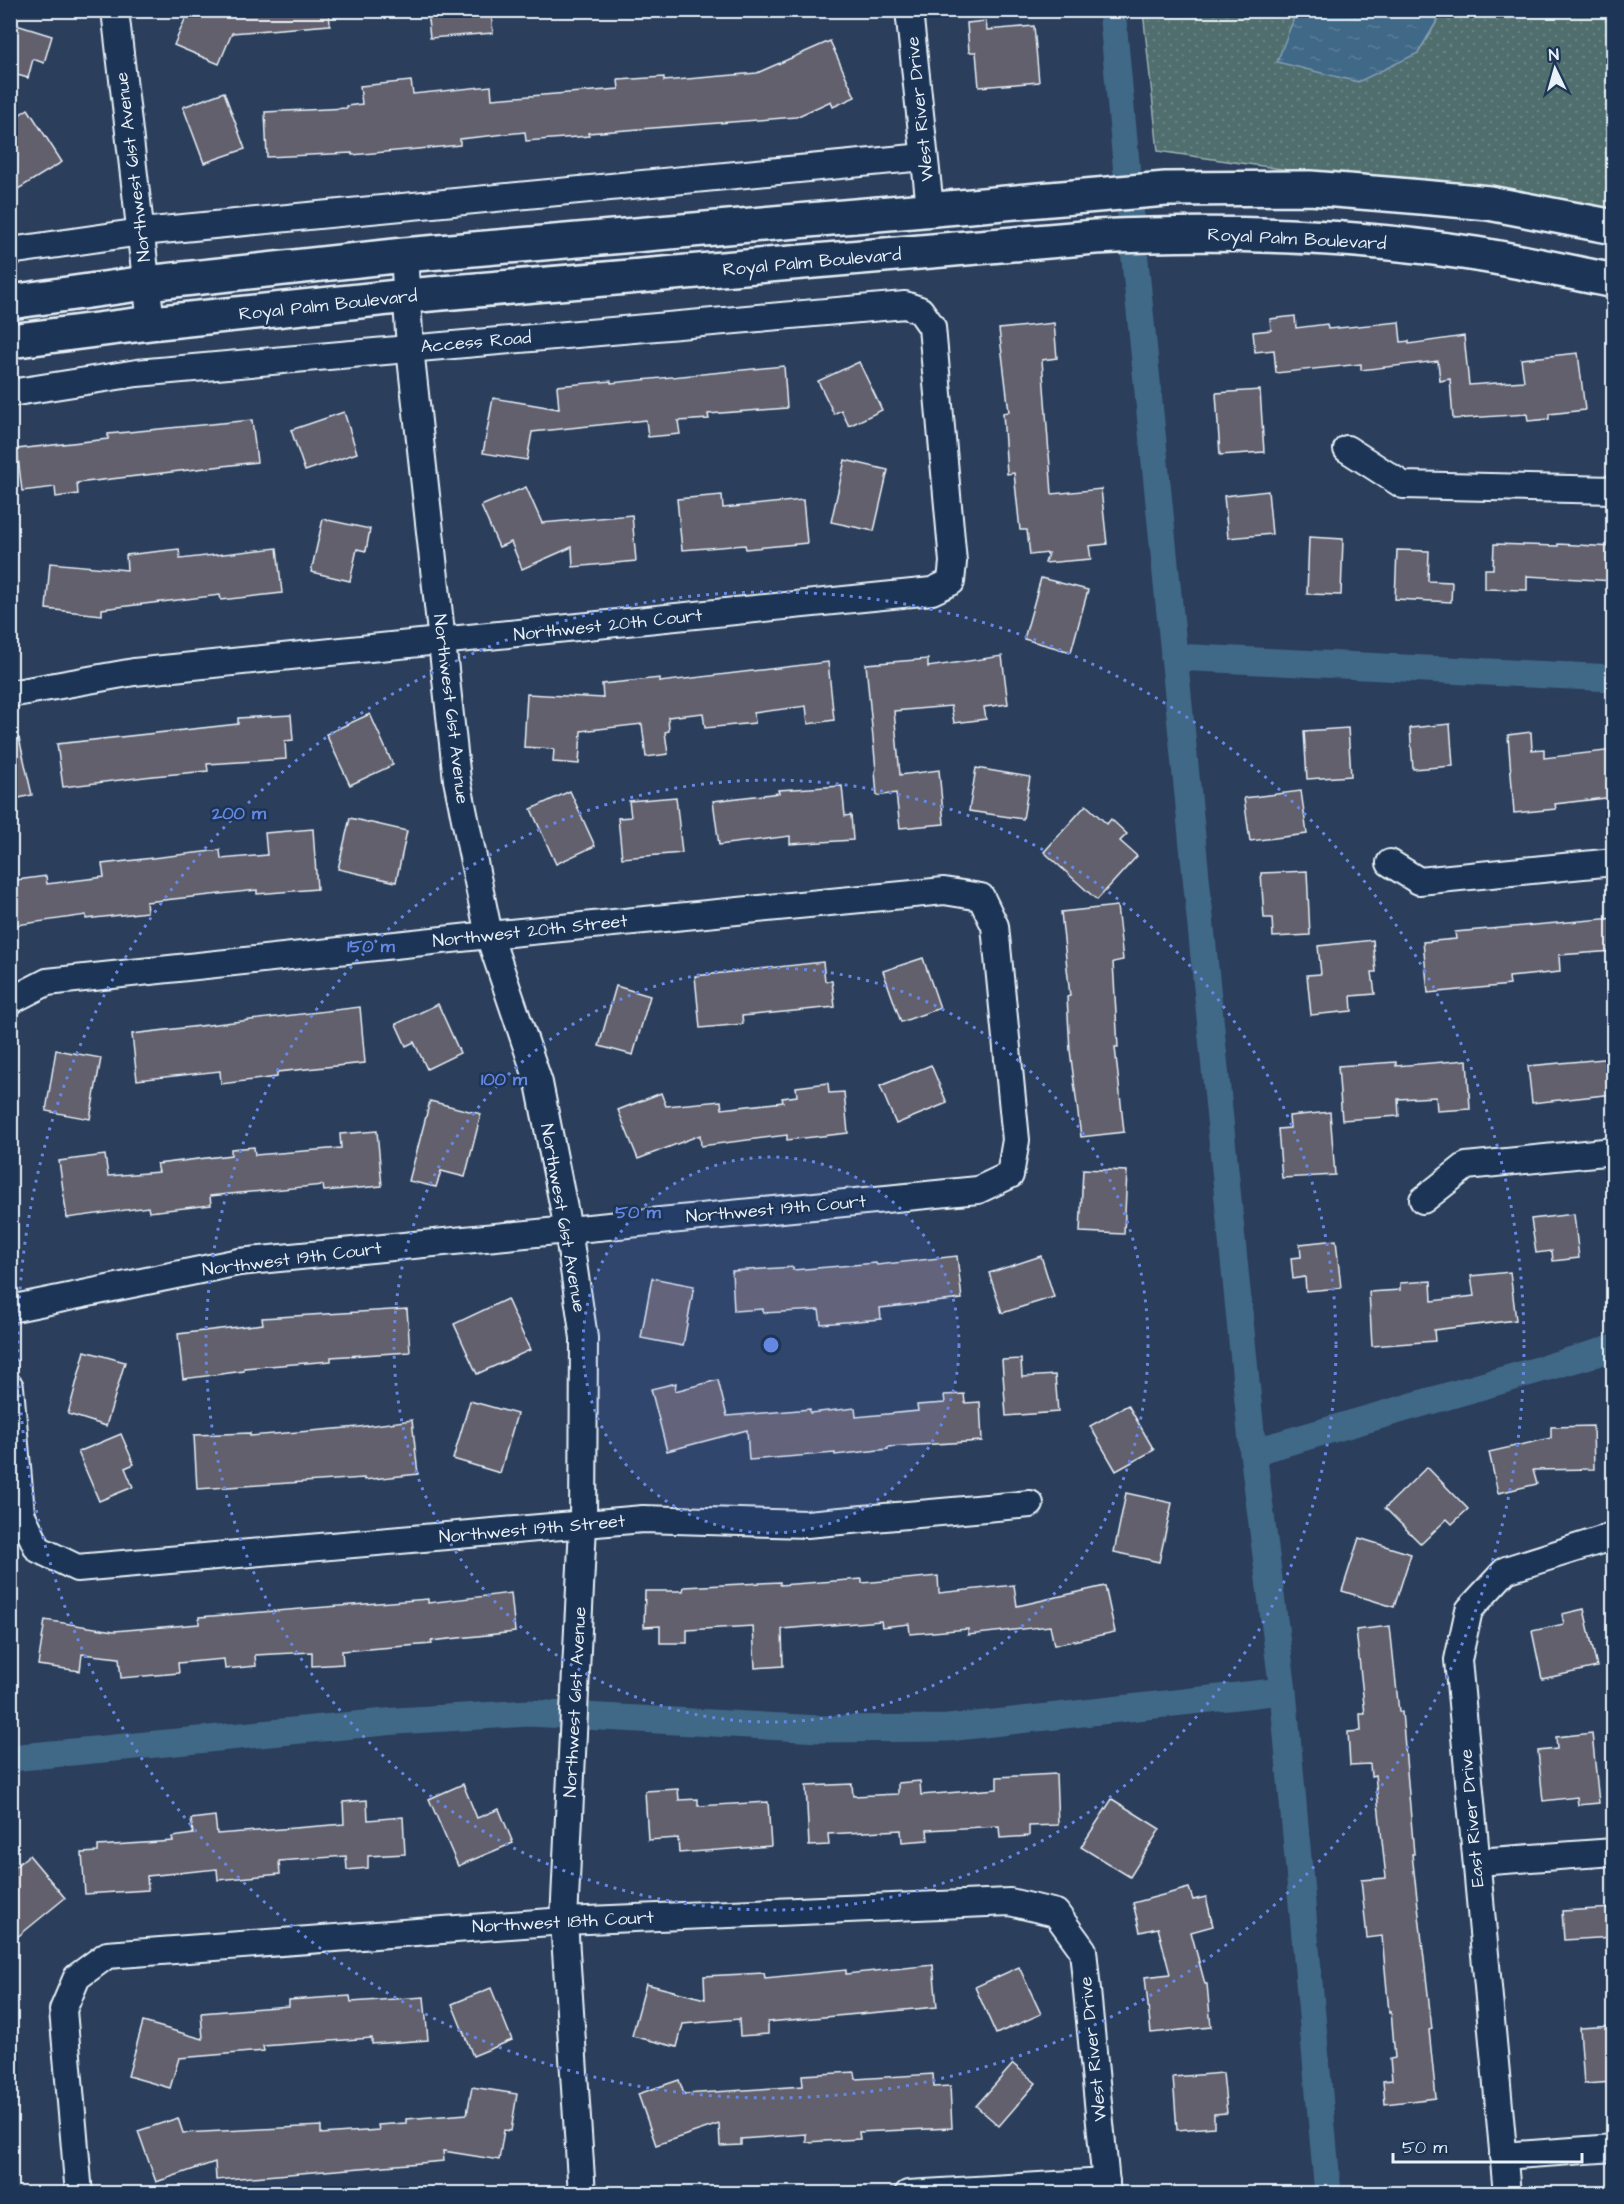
<svg xmlns="http://www.w3.org/2000/svg" width="1624" height="2204" viewBox="0 0 1624 2204" font-family="'Architects Daughter',sans-serif">
	<style>
		.grass { fill: url(#grass-dots); stroke: #9cb0b2; stroke-width: 1.5 }
		.water { fill: url(#water-ripples); stroke: #839fb4; stroke-width: 1.5 }
		.lines { fill: none; stroke-linecap: round; stroke-linejoin: round }
		.canal { stroke: #406887; stroke-width: 27 }
		.building { fill: #63616e; stroke: #e8f1f8; stroke-width: 1.5 }
		.street-casing { stroke: #e8f1f8; stroke-width: 30 }
		.secondary-casing { stroke: #e8f1f8; stroke-width: 38 }
		.street { stroke: #1d3557; stroke-width: 26 }
		.secondary { stroke: #1d3557; stroke-width: 33 }
		.ring { fill: none; stroke: #6487e3; stroke-width: 3; stroke-dasharray: 3 6 }
		.labels { text-anchor: middle; dominant-baseline: central; stroke-width: 5; stroke-linejoin: round; paint-order: stroke }
		.street-label { font-size: 18px; fill: #e8f1f8; stroke: #1d3557 }
		.centre { fill: #6487e3; stroke: #1d3557; stroke-width: 3 }
		.ring-label { font-size: 18px; text-anchor: middle; font-weight: bold; fill: #6487e3; stroke: #1d3557; stroke-width: 5; stroke-linejoin: round; paint-order: stroke }
	</style>
	<defs>
		<pattern id="grass-dots" width="8" height="8" patternUnits="userSpaceOnUse" patternTransform="scale(1.5)"><rect width="8" height="8" fill="#506e6d"/><path d="M2 2h.1M6 6h.1" fill="none" stroke="#698383" stroke-width="1.8" stroke-linecap="round"/></pattern>
		<pattern id="water-ripples" width="26" height="14" patternUnits="userSpaceOnUse" patternTransform="scale(1.5)"><rect width="26" height="14" fill="#406887"/><path d="M2 4q2-2 4 0t4 0M15 11q2-2 4 0t4 0" fill="none" stroke="#5c7e99"/></pattern>
	</defs>
	<rect width="100%" height="100%" fill="#2b3e5c"/>
	<filter id="ink" filterUnits="userSpaceOnUse"><feTurbulence type="fractalNoise" baseFrequency=".0167" numOctaves="2"/><feDisplacementMap in="SourceGraphic" scale="12" xChannelSelector="R" yChannelSelector="G"/><feConvolveMatrix kernelMatrix="1 2 1 2 8 2 1 2 1" color-interpolation-filters="sRGB"/></filter>
	<g filter="url(#ink)">
		<path class="grass" d="M1143 11H1291L1294 18 1418 53 1443 11H1613V217L1158 151Z"/>
		<path class="water" d="M1291 11H1443L1418 53 1358 82 1277 62 1294 18Z"/>
		<g class="lines">
			<g class="canal">
				<path d="M1112 10 1136 271 1253 1452 1283 1691 1328 2194"/>
				<path d="M1174 657 1614 678"/>
				<path d="M1253 1452 1614 1348"/>
				<path d="M10 1758 396 1721 529 1713 820 1729 948 1728 1283 1691"/>
			</g>
		</g>
		<g class="building">
			<path d="M189 10H329L330 25 232 33 219 64 174 45Z"/>
			<path d="M427 10H491L493 33 430 38Z"/>
			<path d="M986 21 987 30 1034 26 1039 82 979 87 976 52H969L967 23Z"/>
			<path d="M10 23 52 36 44 63 33 59 28 78 10 73Z"/>
			<path d="M830 41 855 97 833 107 831 101 796 117 588 133 589 136 526 141 525 132 460 139V145L440 147 352 155V153L267 157 265 112 347 108V106L362 104 360 86 411 81 413 94 491 86 492 99 619 89 618 80 664 77V81L757 73Z"/>
			<path d="M224 92 245 149 204 163 183 107Z"/>
			<path d="M28 109 62 162 10 194V121Z"/>
			<path d="M1295 316 1296 328 1327 324 1328 329 1399 322 1401 342 1409 341V344L1464 336 1469 385 1524 381 1521 359 1578 353 1585 410 1549 414V419L1528 421 1527 414 1453 419 1450 379 1440 381 1438 361 1361 370V364L1276 373 1274 350 1255 352 1253 332 1271 330 1270 319Z"/>
			<path d="M1054 323 1057 358 1042 360 1052 494 1101 489 1107 544 1089 546 1091 559 1045 563 1048 553 1030 555 1027 530H1020L1014 473 1007 474 1003 413 1009 412 999 329Z"/>
			<path d="M859 362 882 410 849 426 841 410 834 414 818 381Z"/>
			<path d="M784 366 787 408 708 414 709 419 678 421 680 434 648 437 646 420 532 432 527 460 483 453 493 398 559 409 557 386 611 381V383Z"/>
			<path d="M1260 390 1264 452 1220 455 1216 393Z"/>
			<path d="M344 412 357 453 305 471 291 430Z"/>
			<path d="M252 420 257 462 77 483 78 494 56 497 55 487 22 491 17 449 108 439V434Z"/>
			<path d="M845 460 888 470 874 531 831 522Z"/>
			<path d="M526 487 542 523 632 515 636 561 573 567 572 547 522 569 511 542 499 547 481 506Z"/>
			<path d="M1268 491 1272 534 1228 538 1224 496Z"/>
			<path d="M722 495 723 508 803 500 807 543 746 549 745 545 682 550 677 499Z"/>
			<path d="M323 519 370 529 366 551 357 549 350 581 311 572Z"/>
			<path d="M1309 537 1343 539 1341 595 1307 594Z"/>
			<path d="M1494 544 1558 546V544L1614 547V581L1527 576V590L1485 589V569H1493Z"/>
			<path d="M277 548 282 593 221 600 220 595 102 609V615L46 609 50 563 127 570 126 555 179 549 180 559Z"/>
			<path d="M1397 550 1429 551 1428 581 1452 582 1451 602 1395 599Z"/>
			<path d="M1041 578 1088 590 1071 652 1024 639Z"/>
			<path d="M1002 656 1008 704 984 707 986 719 954 723 951 706 894 711 900 775 939 770 944 824 900 828 896 793 877 796 875 771 876 770 866 664 928 659V667Z"/>
			<path d="M828 662 834 720 808 724 806 706 754 713 755 723 705 728 703 713 668 717 669 731 665 732 668 754 646 757 642 724 581 731 579 764 553 762 554 749 524 747 527 694 603 698 602 684 660 678V682Z"/>
			<path d="M370 714 393 765 350 785 326 734Z"/>
			<path d="M291 715 293 740 285 741 286 759 207 764 208 771 153 776 63 787 57 744 238 724V718Z"/>
			<path d="M1450 724 1453 766 1413 769 1410 728Z"/>
			<path d="M1348 728 1351 776 1307 779 1304 731Z"/>
			<path d="M1531 732 1532 750 1544 749V758L1614 750V797L1555 804 1556 809 1514 813 1508 735Z"/>
			<path d="M19 738 32 795 10 800V739Z"/>
			<path d="M976 768 1030 777 1023 819 969 811Z"/>
			<path d="M842 786 845 816 851 815 853 840 790 844V836L719 845 713 801 779 793 778 790Z"/>
			<path d="M570 791 595 846 556 864 531 809Z"/>
			<path d="M1301 791 1307 834 1250 841 1244 798Z"/>
			<path d="M676 797 682 853 622 858 618 818 631 817 629 801Z"/>
			<path d="M1086 805 1107 824 1111 819 1127 834 1120 841 1137 856 1097 900 1044 852Z"/>
			<path d="M350 818 407 831 396 882 338 869Z"/>
			<path d="M313 829 317 889 257 894V890L146 902 147 912 86 919V915L10 926V881L46 876 47 884 104 877 102 864 220 850 221 859 267 855 265 833Z"/>
			<path d="M1307 871 1310 935 1273 937 1272 918H1264L1261 873Z"/>
			<path d="M1117 906 1123 960 1113 962 1118 1047H1115L1124 1132 1081 1137 1070 1050 1067 997 1070 996 1061 912Z"/>
			<path d="M1614 918V951L1559 955 1560 972 1509 977 1510 985 1428 993 1423 942 1456 939 1455 932Z"/>
			<path d="M1373 940 1376 972H1372L1375 994 1351 996 1352 1011 1311 1015 1307 975 1321 974 1318 946Z"/>
			<path d="M923 958 940 1008 901 1022 883 971Z"/>
			<path d="M823 962 825 981H832L835 1007 742 1016 743 1024 700 1028 695 976Z"/>
			<path d="M616 986 650 996 633 1055 599 1046Z"/>
			<path d="M438 1004 460 1053 427 1069 414 1042 406 1046 396 1024Z"/>
			<path d="M360 1007 365 1063 277 1072V1077L221 1084 220 1071 137 1080 132 1034Z"/>
			<path d="M56 1050 101 1058 90 1119 46 1111Z"/>
			<path d="M1614 1058V1094L1532 1103 1528 1066Z"/>
			<path d="M1467 1060 1470 1109 1437 1111 1436 1097 1398 1099 1399 1116 1342 1120 1338 1066 1396 1062V1066Z"/>
			<path d="M931 1065 947 1103 896 1124 880 1086Z"/>
			<path d="M828 1083 829 1093 844 1092 848 1133 787 1140V1135L701 1146 700 1135 638 1159 618 1110 661 1093 666 1106 721 1101 722 1109 783 1102 782 1098 797 1096 796 1087Z"/>
			<path d="M430 1101 481 1114 465 1177 441 1171 436 1187 409 1181Z"/>
			<path d="M1330 1112 1335 1175 1282 1178 1278 1129 1290 1128 1289 1116Z"/>
			<path d="M377 1131 382 1186 324 1191 323 1185 210 1196 211 1205 149 1212 148 1207 67 1218 59 1161 105 1155 108 1176 159 1172 157 1164 231 1155V1149L254 1147 255 1155 341 1148 340 1134Z"/>
			<path d="M1083 1169 1127 1171 1124 1234 1080 1232Z"/>
			<path d="M1574 1214 1579 1258 1553 1261 1552 1251 1536 1253 1531 1219Z"/>
			<path d="M1336 1240 1341 1288 1306 1291 1305 1277 1293 1279 1291 1258 1301 1257 1300 1244Z"/>
			<path d="M957 1256 962 1299 880 1308 881 1319 821 1324 819 1310 763 1313V1309L734 1311 732 1271 793 1267V1270L876 1263 877 1265Z"/>
			<path d="M1041 1256 1054 1297 1002 1313 989 1273Z"/>
			<path d="M1510 1272 1516 1320 1434 1330 1435 1341 1372 1346 1369 1292 1400 1290V1283L1431 1281 1432 1301 1474 1296 1471 1276Z"/>
			<path d="M652 1278 694 1286 683 1346 641 1338Z"/>
			<path d="M507 1299 530 1350 477 1374 454 1324Z"/>
			<path d="M407 1309 410 1352 331 1357V1361L244 1368V1371L183 1379 178 1334 263 1324 262 1318Z"/>
			<path d="M85 1351 125 1362 106 1426 68 1414Z"/>
			<path d="M1021 1359 1022 1377 1055 1375 1058 1412 1006 1416 1002 1360Z"/>
			<path d="M718 1380 727 1416 810 1409V1413L855 1408 856 1417 918 1411 917 1405 945 1403 944 1395 964 1394 965 1403 980 1402 982 1441 888 1447V1449L835 1455V1453L749 1460 747 1430 667 1451 651 1389 676 1383 675 1391Z"/>
			<path d="M470 1401 517 1414 500 1473 453 1459Z"/>
			<path d="M1128 1405 1154 1450 1116 1471 1090 1426Z"/>
			<path d="M412 1420 418 1474 364 1480V1478L197 1489 194 1435 250 1433V1436L359 1427Z"/>
			<path d="M1593 1426 1594 1469 1533 1470 1537 1484 1498 1493 1489 1452 1551 1438V1427Z"/>
			<path d="M121 1434 134 1464 125 1468 133 1487 99 1501 78 1452Z"/>
			<path d="M1427 1467 1468 1509 1452 1524 1447 1519 1421 1544 1385 1508Z"/>
			<path d="M1126 1493 1172 1503 1159 1562 1114 1552Z"/>
			<path d="M1359 1538 1411 1554 1394 1607 1342 1591Z"/>
			<path d="M938 1576 939 1593 1014 1585 1017 1606 1105 1586 1115 1632 1054 1645 1050 1626 968 1635V1629L910 1634 909 1624 882 1627 881 1621 782 1629 783 1666 755 1668 753 1626 687 1630V1643H660V1626L644 1627 645 1591H683L684 1587 780 1582V1585L862 1579V1583Z"/>
			<path d="M511 1593 515 1632 431 1641 432 1644 342 1651 343 1664 312 1666V1652L255 1655 256 1666 225 1669 224 1659 178 1663 179 1673 121 1678 119 1658 82 1654 80 1671 38 1665 45 1620 114 1631 199 1624V1617L428 1599V1603Z"/>
			<path d="M1584 1609 1597 1667 1542 1679 1532 1631 1564 1624 1562 1614Z"/>
			<path d="M1390 1626 1399 1712H1402L1414 1854H1412L1432 2029 1429 2030 1436 2098 1385 2104 1383 2081 1392 2080 1390 2059 1395 2058 1391 2011 1389 2012 1382 1936 1367 1938 1361 1880 1386 1878 1375 1775 1371 1776 1370 1764 1350 1765 1348 1732 1361 1731 1360 1714H1365L1356 1630Z"/>
			<path d="M1592 1733 1599 1803 1578 1805 1577 1797 1543 1801 1538 1751 1557 1749 1556 1737Z"/>
			<path d="M1056 1774 1058 1825 1029 1826V1836L1000 1838 999 1826 927 1830 928 1840 902 1842 901 1830 828 1834 829 1845 809 1846 806 1786 852 1784 853 1796 898 1794V1783L920 1781 921 1795 997 1789V1777Z"/>
			<path d="M463 1784 477 1818 499 1809 513 1843 458 1866 429 1799Z"/>
			<path d="M678 1789 679 1800 698 1799V1806L768 1802 771 1846 679 1853 678 1838 648 1840 645 1791Z"/>
			<path d="M1112 1799 1160 1829 1130 1877 1081 1847Z"/>
			<path d="M367 1800 368 1820 403 1817 405 1854 368 1856V1868L347 1870 346 1856 279 1861 280 1874 218 1880 217 1869 147 1876 148 1890 85 1894 82 1853 98 1852V1846L173 1841 172 1837 193 1834 191 1819 215 1816 217 1834 344 1824 343 1802Z"/>
			<path d="M29 1855 65 1898 10 1943V1871Z"/>
			<path d="M1189 1888 1193 1900 1206 1897 1213 1926 1191 1932 1205 1984H1207L1211 2027 1151 2033 1145 1977 1170 1974 1158 1928 1140 1932 1133 1903Z"/>
			<path d="M1614 1908V1937L1564 1940 1562 1911Z"/>
			<path d="M933 1965 937 2007 768 2022V2034L740 2036 739 2019 683 2024 677 2047 632 2036 646 1984 705 1999 704 1976 764 1973 765 1978 846 1970V1974Z"/>
			<path d="M1019 1967 1041 2014 996 2034 975 1987Z"/>
			<path d="M491 1988 512 2040 473 2056 452 2004Z"/>
			<path d="M350 1996 351 2002 424 1997 428 2040 372 2044V2038L263 2046 264 2051 179 2058 170 2088 128 2076 143 2022 203 2039 201 2013 289 2006V2000Z"/>
			<path d="M1614 2026V2082L1584 2084 1580 2028Z"/>
			<path d="M1013 2064 1036 2083 999 2126 976 2106Z"/>
			<path d="M855 2072 856 2079 933 2074 934 2087 950 2086 952 2128 859 2132 860 2139 806 2142V2134L741 2139V2145L720 2146 719 2124 656 2145 638 2094 679 2080 684 2094 803 2086 802 2075Z"/>
			<path d="M1223 2073 1227 2113 1214 2114V2127L1177 2130 1173 2077Z"/>
			<path d="M472 2087 517 2094 511 2131 504 2130 499 2160 443 2151 444 2161 216 2180 215 2162 156 2182 138 2131 178 2118 183 2133 321 2126V2134L379 2130 378 2125 406 2123V2119L467 2114Z"/>
		</g>
		<g class="lines">
			<defs>
				<g id="street">
					<path d="M115 10 151 323"/>
					<path d="M909 10 930 208"/>
					<path d="M10 251 141 232 924 157"/>
					<path d="M404 255 410 348 457 780 489 935 539 1083 568 1229 584 1338 583 1525 564 1921 582 2194"/>
					<path d="M10 393 137 373 905 305 920 310 932 327 953 562 951 582 932 591 134 672 10 694"/>
					<path d="M1347 449 1403 485 1614 490"/>
					<path d="M1390 863 1419 881 1614 862"/>
					<path d="M10 1001 47 982 489 935 944 891 981 897 995 926 1016 1140 1010 1175 978 1190 239 1262 10 1309"/>
					<path d="M1423 1200 1466 1166 1614 1151"/>
					<path d="M10 1387 21 1513 38 1549 77 1568 643 1519 807 1524 1030 1504"/>
					<path d="M1477 1862 1614 1852"/>
					<path d="M1503 2156 1614 2148"/>
					<path d="M79 2194 63 2010 77 1977 107 1955 564 1921 1010 1902 1056 1913 1083 1950 1107 2194"/>
					<path d="M908 2194 1106 2182"/>
					<path d="M1507 2194 1458 1660 1469 1610 1506 1570 1614 1536"/>
				</g>
				<g id="secondary">
					<path d="M10 302 146 283 404 255 1166 189 1310 188 1398 195 1489 203 1614 227"/>
					<path d="M10 341 151 323 407 296 1095 237C1218 231 1340 234 1462 252 1513 259 1563 271 1614 281"/>
				</g>
			</defs>
			<use href="#street" class="street-casing"/>
			<use href="#secondary" class="secondary-casing"/>
			<use href="#street" class="street"/>
			<use href="#secondary" class="secondary"/>
		</g>
	</g>
	<circle cx="771" cy="1345" r="188" fill="#6487e3" fill-opacity=".12"/>
	<g class="ring">
		<circle cx="771" cy="1345" r="188"/>
		<circle cx="771" cy="1345" r="377"/>
		<circle cx="771" cy="1345" r="565"/>
		<circle cx="771" cy="1345" r="753"/>
	</g>
	<g class="labels">
		<g class="street-label">
			<text transform="translate(920 109) rotate(-96)">West River Drive</text>
			<text transform="translate(133 167) rotate(-97)">Northwest 61st Avenue</text>
			<text transform="translate(1297 239) rotate(3)">Royal Palm Boulevard</text>
			<text transform="translate(812 262) rotate(-5)">Royal Palm Boulevard</text>
			<text transform="translate(328 305) rotate(-6)">Royal Palm Boulevard</text>
			<text transform="translate(476 342) rotate(-5)">Access Road</text>
			<text transform="translate(608 625) rotate(-6)">Northwest 20th Court</text>
			<text transform="translate(451 709) rotate(83)">Northwest 61st Avenue</text>
			<text transform="translate(530 931) rotate(-6)">Northwest 20th Street</text>
			<text transform="translate(776 1209) rotate(-5)">Northwest 19th Court</text>
			<text transform="translate(563 1218) rotate(80)">Northwest 61st Avenue</text>
			<text transform="translate(292 1259) rotate(-7)">Northwest 19th Court</text>
			<text transform="translate(532 1529) rotate(-5)">Northwest 19th Street</text>
			<text transform="translate(575 1702) rotate(-87)">Northwest 61st Avenue</text>
			<text transform="translate(1472 1818) rotate(-95)">East River Drive</text>
			<text transform="translate(563 1922) rotate(-3)">Northwest 18th Court</text>
			<text transform="translate(1093 2049) rotate(-96)">West River Drive</text>
		</g>
	</g>
	<circle cx="771" cy="1345" r="9" class="centre"/>
	<g class="ring-label">
		<text x="239" y="819">200 m</text>
		<text x="371" y="952">150 m</text>
		<text x="504" y="1085">100 m</text>
		<text x="638" y="1218">50 m</text>
	</g>
	<rect width="1624" height="2204" fill="none" stroke="#1d3557" stroke-width="36"/>
	<rect x="18" y="18" width="1588" height="2168" fill="none" stroke="#e8f1f8" stroke-width="2" filter="url(#ink)"/>
	<g transform="translate(1555 69) rotate(355)" stroke="#1d3557" stroke-width="4.5" paint-order="stroke">
	<path d="M0-4.5L10 22L0 15L-10 22Z" fill="#e8f1f8"/>
	<text y="-9" font-size="16" font-weight="bold" text-anchor="middle" fill="#e8f1f8">N</text>
	</g>
	<path d="M1393 2153v9h189v-9" fill="none" stroke="#e8f1f8" stroke-width="3"/>
	<text x="1402" y="2153" font-size="18" fill="#e8f1f8" stroke="#1d3557" stroke-width="4.5" paint-order="stroke">50 m</text>
</svg>
